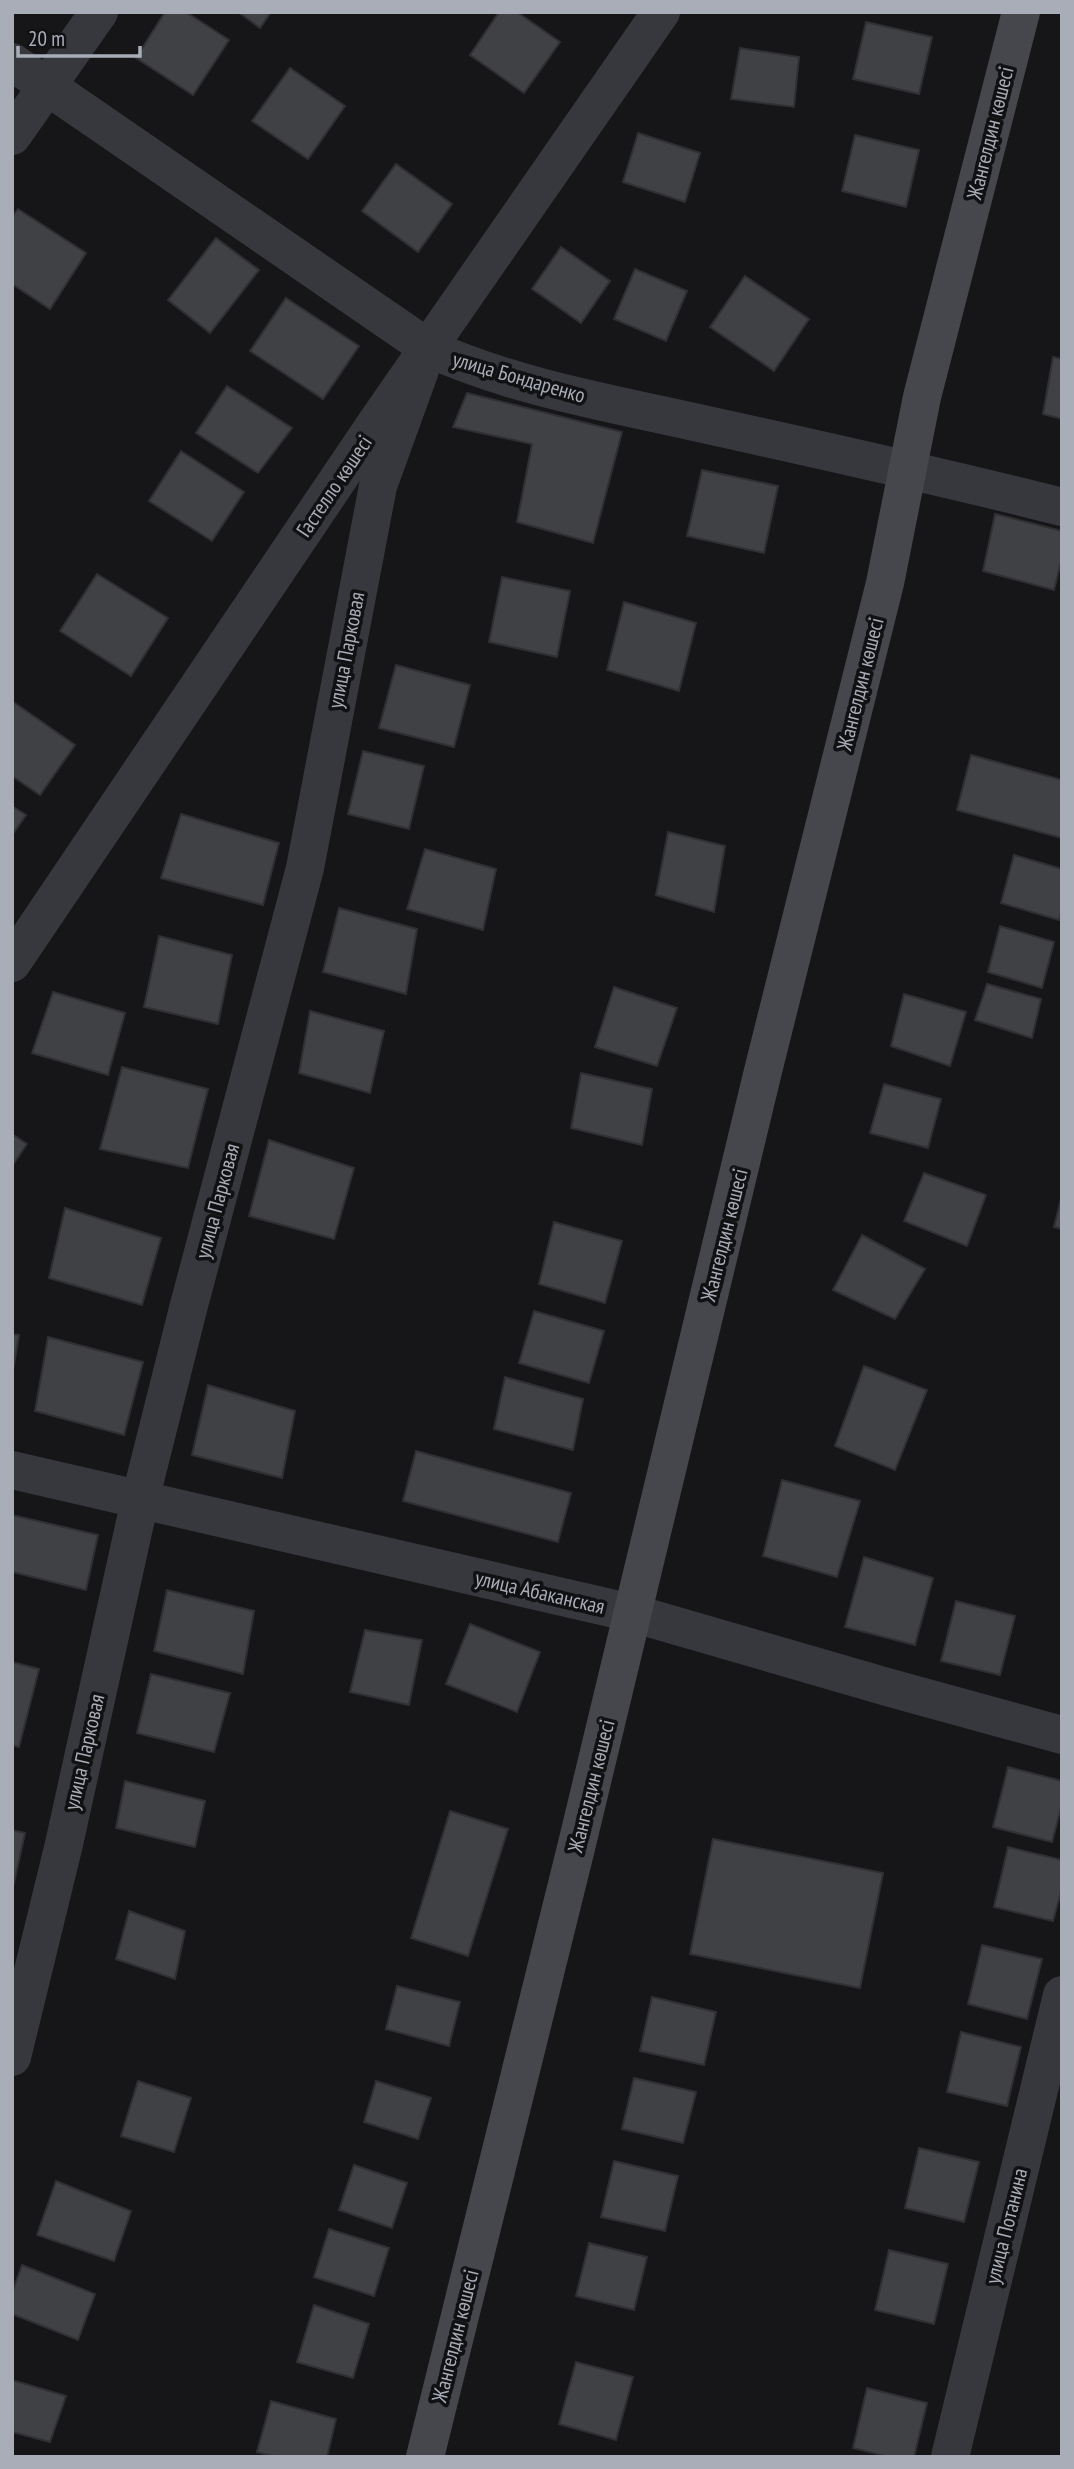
<svg xmlns="http://www.w3.org/2000/svg" width="1074" height="2469" viewBox="0 0 1074 2469" font-family="'PT Sans Narrow',sans-serif">
	<style>
		.building { fill: #404145; stroke: #303034; stroke-width: 2 }
		.lines { fill: none; stroke-linecap: round; stroke-linejoin: round }
		.minor { stroke: #37383d; stroke-width: 38 }
		.tertiary { stroke: #37383d; stroke-width: 38 }
		.secondary { stroke: #45474d; stroke-width: 38 }
		.labels { text-anchor: middle; dominant-baseline: central; stroke-width: 7; stroke-linejoin: round; paint-order: stroke }
		.street-label { font-size: 21px; fill: #a8adb8; stroke: #111113 }
	</style>
	<rect width="100%" height="100%" fill="#161618"/>
	<g class="building">
		<path d="M165 12H186L229 40 193 95 136 58Z"/>
		<path d="M238 12H271L260 28Z"/>
		<path d="M499 12H517L560 42 524 93 470 55Z"/>
		<path d="M866 22 932 37 919 94 853 79Z"/>
		<path d="M740 48 799 57 794 107 731 99Z"/>
		<path d="M290 68 345 106 308 159 252 121Z"/>
		<path d="M638 133 700 153 685 202 623 182Z"/>
		<path d="M855 135 919 150 906 207 842 191Z"/>
		<path d="M396 164 452 204 418 252 362 211Z"/>
		<path d="M18 209 86 253 50 309 12 284V217Z"/>
		<path d="M216 238 259 270 210 333 168 300Z"/>
		<path d="M561 247 610 281 581 323 532 289Z"/>
		<path d="M635 269 687 291 666 341 614 319Z"/>
		<path d="M745 276 809 319 774 371 710 327Z"/>
		<path d="M286 298 359 346 323 399 250 351Z"/>
		<path d="M1053 357 1062 359V419L1043 414Z"/>
		<path d="M227 386 292 428 258 473 196 433Z"/>
		<path d="M467 393 622 432 593 543 517 522 532 444 453 427Z"/>
		<path d="M181 451 244 492 212 541 149 501Z"/>
		<path d="M702 470 778 486 764 553 687 536Z"/>
		<path d="M995 514 1062 531V558L1054 590 983 571Z"/>
		<path d="M97 574 168 618 131 676 60 631Z"/>
		<path d="M502 577 570 591 557 657 489 642Z"/>
		<path d="M624 602 696 623 679 691 607 670Z"/>
		<path d="M396 665 470 685 454 747 379 728Z"/>
		<path d="M12 701 75 745 40 795 12 776Z"/>
		<path d="M363 751 424 766 409 829 348 814Z"/>
		<path d="M971 755 1062 780V838L957 810Z"/>
		<path d="M12 806 26 815 12 835Z"/>
		<path d="M181 814 279 843 263 905 161 878Z"/>
		<path d="M668 832 725 846 714 912 656 895Z"/>
		<path d="M425 849 496 869 483 930 407 909Z"/>
		<path d="M1014 855 1062 869V910L1059 920 1001 903Z"/>
		<path d="M339 908 417 929 406 994 323 972Z"/>
		<path d="M1000 926 1054 942 1042 988 988 972Z"/>
		<path d="M159 936 232 955 218 1024 144 1007Z"/>
		<path d="M987 984 1041 999 1032 1038 975 1020Z"/>
		<path d="M614 987 677 1008 657 1066 595 1047Z"/>
		<path d="M53 992 125 1013 108 1075 32 1053Z"/>
		<path d="M904 994 966 1012 950 1066 891 1046Z"/>
		<path d="M310 1011 384 1031 370 1093 299 1073Z"/>
		<path d="M122 1067 208 1089 188 1168 100 1149Z"/>
		<path d="M581 1073 652 1089 642 1145 571 1128Z"/>
		<path d="M884 1084 941 1099 928 1148 870 1133Z"/>
		<path d="M12 1134 27 1144 12 1166Z"/>
		<path d="M269 1140 354 1168 334 1239 249 1216Z"/>
		<path d="M924 1173 986 1195 967 1246 904 1221Z"/>
		<path d="M1062 1195V1229L1054 1227Z"/>
		<path d="M65 1208 161 1238 142 1305 49 1278Z"/>
		<path d="M554 1222 622 1241 605 1303 539 1284Z"/>
		<path d="M862 1235 925 1269 895 1319 833 1290Z"/>
		<path d="M534 1311 604 1331 589 1383 519 1363Z"/>
		<path d="M12 1334 19 1335 12 1376Z"/>
		<path d="M48 1337 143 1362 124 1435 35 1411Z"/>
		<path d="M864 1366 927 1390 895 1470 835 1446Z"/>
		<path d="M505 1377 583 1399 573 1450 494 1429Z"/>
		<path d="M208 1385 295 1411 282 1478 192 1455Z"/>
		<path d="M416 1451 571 1493 558 1542 403 1501Z"/>
		<path d="M782 1480 860 1501 837 1577 763 1556Z"/>
		<path d="M12 1515 98 1535 86 1590 12 1572Z"/>
		<path d="M864 1557 933 1578 915 1645 845 1627Z"/>
		<path d="M167 1590 254 1611 243 1674 154 1651Z"/>
		<path d="M956 1601 1015 1616 1000 1675 941 1661Z"/>
		<path d="M470 1624 540 1652 517 1712 446 1684Z"/>
		<path d="M365 1630 422 1640 409 1705 350 1692Z"/>
		<path d="M12 1662 39 1669 19 1747 12 1745Z"/>
		<path d="M151 1674 230 1693 214 1752 137 1733Z"/>
		<path d="M1008 1767 1062 1781V1804L1052 1842 993 1827Z"/>
		<path d="M125 1781 205 1801 195 1847 116 1828Z"/>
		<path d="M450 1811 508 1829 468 1956 411 1938Z"/>
		<path d="M12 1830 25 1833 12 1892Z"/>
		<path d="M713 1839 883 1873 860 1988 690 1954Z"/>
		<path d="M1008 1847 1062 1860V1888L1053 1921 994 1907Z"/>
		<path d="M129 1911 185 1931 175 1979 116 1959Z"/>
		<path d="M982 1945 1042 1959 1027 2019 968 2004Z"/>
		<path d="M397 1986 460 2002 449 2046 386 2029Z"/>
		<path d="M652 1997 716 2012 704 2065 640 2051Z"/>
		<path d="M961 2032 1021 2047 1007 2106 947 2092Z"/>
		<path d="M634 2078 696 2092 683 2143 622 2129Z"/>
		<path d="M138 2081 191 2098 174 2152 121 2136Z"/>
		<path d="M376 2081 431 2098 418 2139 364 2122Z"/>
		<path d="M919 2148 979 2162 964 2222 905 2208Z"/>
		<path d="M614 2161 678 2176 665 2231 601 2217Z"/>
		<path d="M354 2165 407 2183 392 2228 339 2210Z"/>
		<path d="M56 2181 131 2211 114 2261 37 2235Z"/>
		<path d="M329 2229 389 2248 374 2296 314 2277Z"/>
		<path d="M589 2243 647 2257 634 2310 576 2296Z"/>
		<path d="M889 2250 948 2264 934 2324 875 2310Z"/>
		<path d="M22 2265 95 2294 78 2340 12 2314V2293Z"/>
		<path d="M314 2305 369 2324 353 2378 297 2362Z"/>
		<path d="M576 2362 633 2377 616 2440 559 2424Z"/>
		<path d="M12 2380 66 2396 50 2442 12 2432Z"/>
		<path d="M867 2388 927 2403 914 2457H889L853 2448Z"/>
		<path d="M271 2401 336 2419 327 2457H276L257 2452Z"/>
	</g>
	<g class="lines">
		<g class="minor">
			<path d="M12 62 428 348C512 386 604 402 694 422 817 449 940 476 1062 507"/>
			<path d="M12 136 99 12"/>
			<path d="M632 1613 887 1687 1062 1735"/>
			<path d="M12 2057 64 1844 140 1500 188 1309 305 868 378 486 420 370"/>
			<path d="M950 2457 1062 1995"/>
		</g>
		<g class="tertiary">
			<path d="M12 963 376 423 661 12"/>
			<path d="M12 1470 632 1613"/>
		</g>
		<path class="secondary" d="M425 2457 576 1848 763 1071 885 583 922 397 1021 12"/>
	</g>
	<g class="labels">
		<g class="street-label">
			<text transform="translate(990 133) rotate(-76)">Жангелдин көшесі</text>
			<text transform="translate(519 377) rotate(16)">улица Бондаренко</text>
			<text transform="translate(334 486) rotate(-56)">Гастелло көшесі</text>
			<text transform="translate(346 650) rotate(-79)">улица Парковая</text>
			<text transform="translate(860 684) rotate(-76)">Жангелдин көшесі</text>
			<text transform="translate(217 1201) rotate(-75)">улица Парковая</text>
			<text transform="translate(724 1235) rotate(-76)">Жангелдин көшесі</text>
			<text transform="translate(540 1592) rotate(13)">улица Абаканская</text>
			<text transform="translate(84 1752) rotate(-77)">улица Парковая</text>
			<text transform="translate(591 1786) rotate(-76)">Жангелдин көшесі</text>
			<text transform="translate(1006 2226) rotate(-76)">улица Потанина</text>
			<text transform="translate(455 2336) rotate(-76)">Жангелдин көшесі</text>
		</g>
	</g>
	<rect width="1074" height="2469" fill="none" stroke="#a8adb8" stroke-width="28"/>
	<path d="M18 46v10h122v-10" fill="none" stroke="#a8adb8" stroke-width="3.5"/>
	<text x="28" y="46" font-size="21" fill="#a8adb8" stroke="#111113" stroke-width="5" paint-order="stroke">20 m</text>
</svg>
